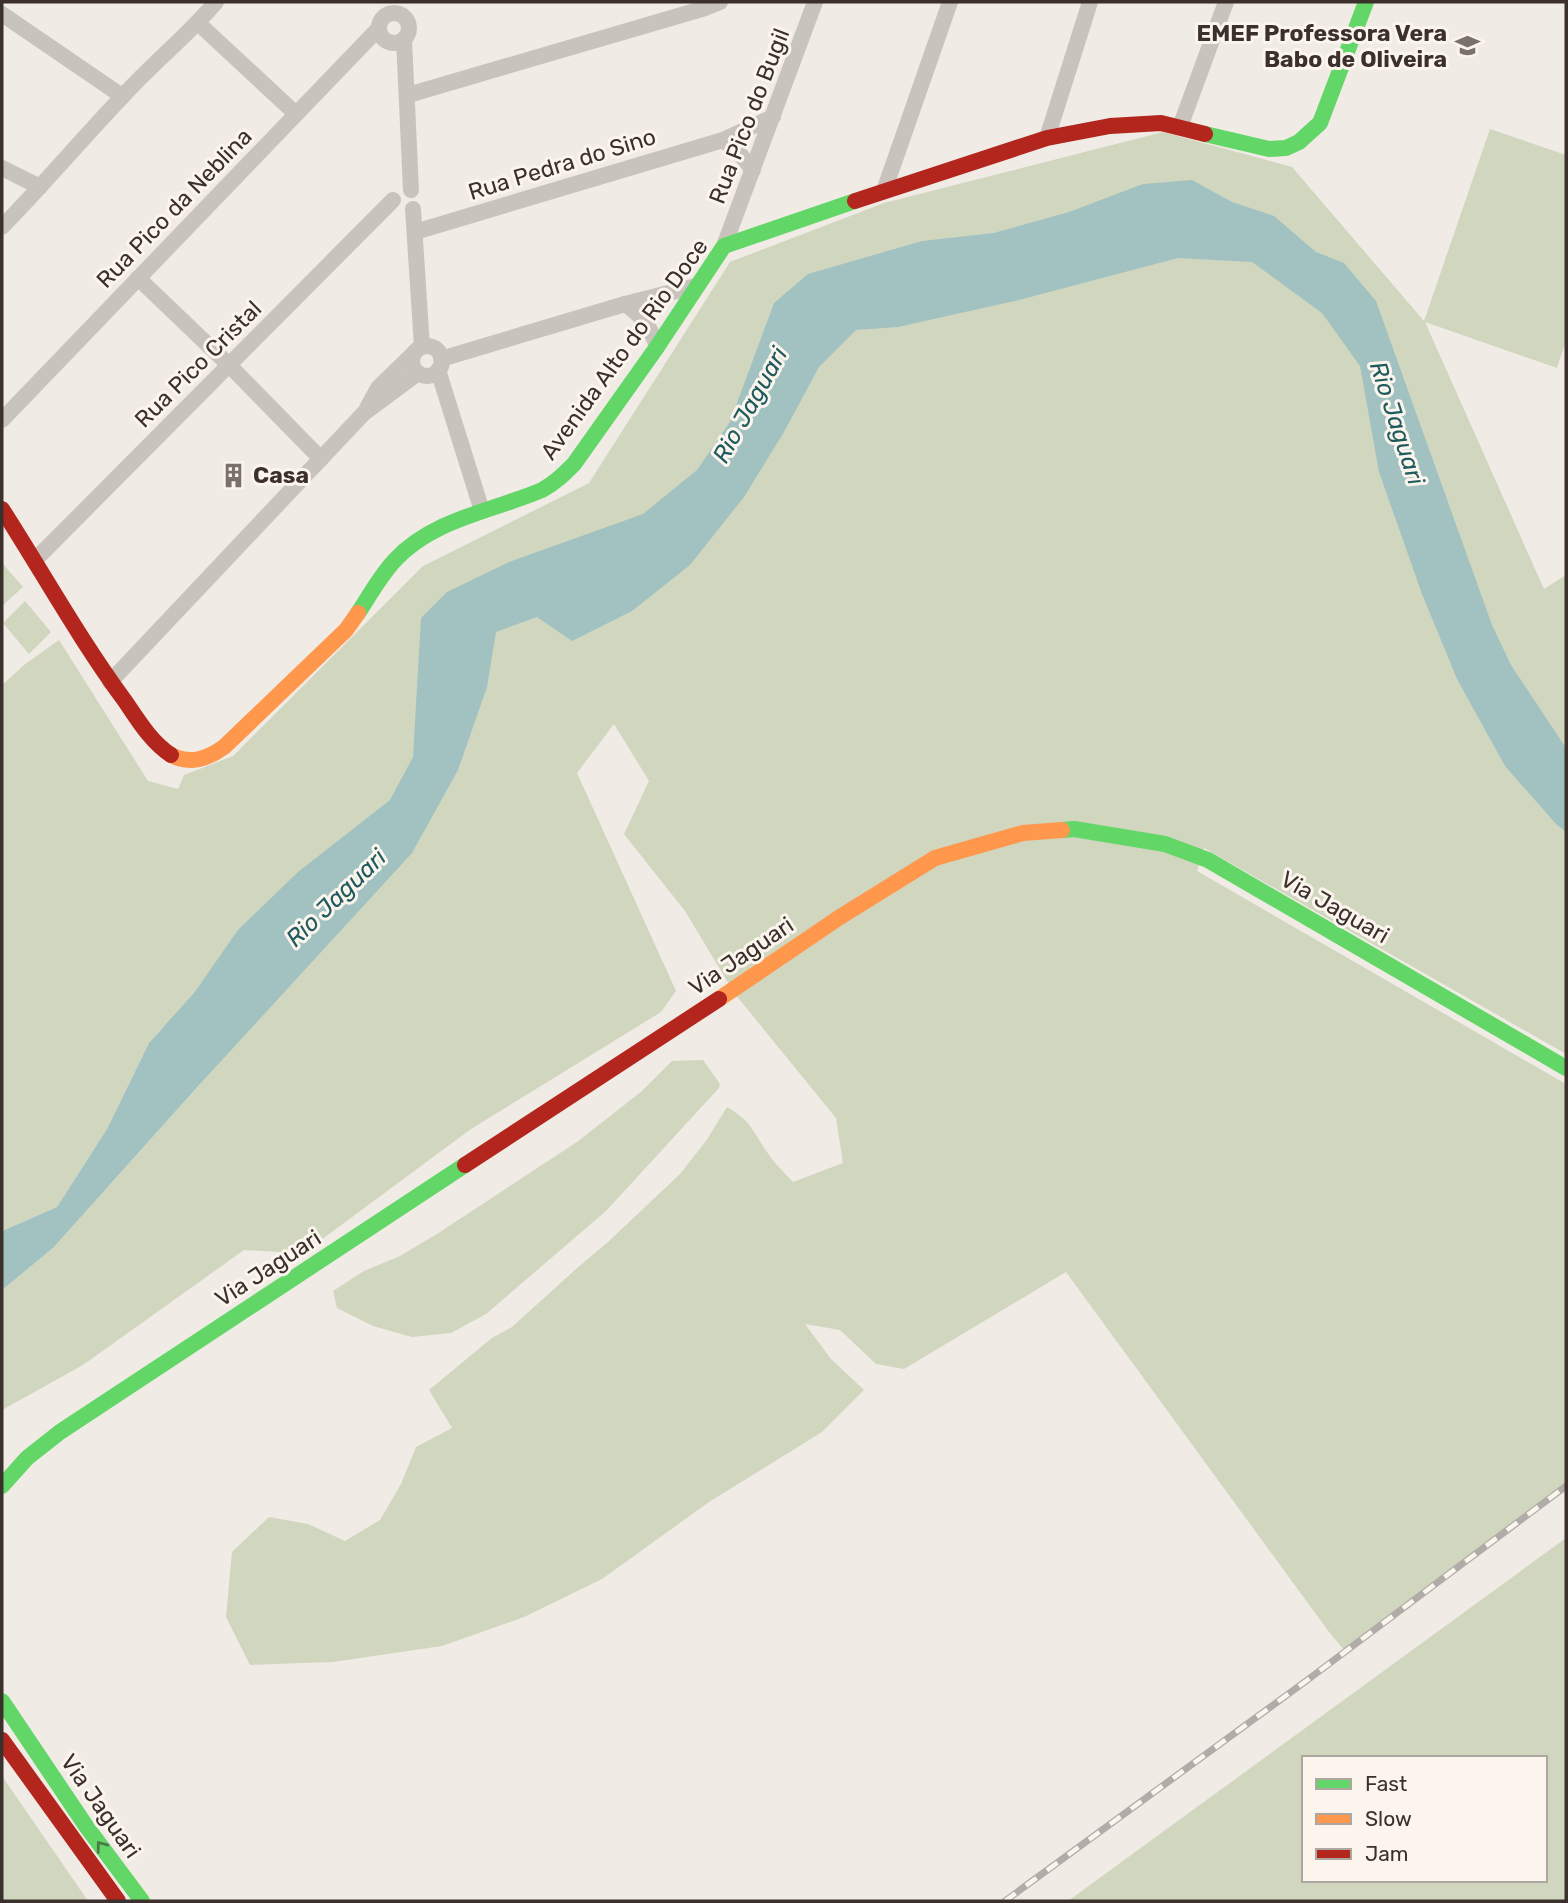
<svg xmlns="http://www.w3.org/2000/svg" width="1568" height="1903" viewBox="0 0 1568 1903" font-family="Rubik,sans-serif">
	<style>
		.green { fill: #d1d6bf; fill-rule: evenodd }
		.water { fill: #a1c2c1 }
		.lines { fill: none; stroke-linecap: round; stroke-linejoin: round }
		.street { stroke: #c9c3be; stroke-width: 16 }
		.fast { stroke: #63d668; stroke-width: 16 }
		.slow { stroke: #ff974d; stroke-width: 16 }
		.jam { stroke: #b3261e; stroke-width: 16 }
		.rail-casing { stroke: #b1aca8; stroke-width: 7 }
		.rail { stroke: #fbf5ee; stroke-width: 4.5; stroke-dasharray: 13; stroke-linecap: butt }
		.oneway { stroke: #4d7b46 }
		.labels { text-anchor: middle; dominant-baseline: central; stroke-width: 6; stroke-linejoin: round; paint-order: stroke }
		.poi-label { font-size: 23px; font-weight: bold; fill: #3b302b; stroke: #fbf5ee; text-anchor: end }
		.street-label { font-size: 23px; fill: #3b302b; stroke: #fbf5ee }
		.water-label { font-size: 24px; font-style: italic; fill: #1f5a5e; stroke: #fbf5ee }
	</style>
	<rect width="100%" height="100%" fill="#f0ebe5"/>
	<g class="green">
		<path d="M1490 129 1566 155V341L1557 368 1425 322 1544 589 1566 575V1054L1204 848 1197 871 1566 1084V1486L1345 1651 1329 1632 1066 1272 904 1369 876 1364 840 1330 805 1324 831 1359 864 1390 822 1432 709 1502 602 1579 524 1617 442 1646 333 1662 250 1665 226 1617 232 1552 269 1517 308 1524 345 1541 380 1520 401 1484 416 1447 452 1428 429 1390 492 1338 512 1327 576 1269 608 1242 680 1174 706 1141 727 1107C751 1121 752 1130 767 1152 774 1163 784 1172 793 1182L843 1163 836 1118 735 994 685 911 624 834 649 781 614 724 577 773 676 991 661 1012 471 1129 321 1240 297 1253 244 1250 83 1365 2 1410V1290L53 1248 200 1084 179 1050 161 1024 163 1027 149 1043 107 1129 57 1207 2 1231V685L24 665 59 640 148 781 178 789 184 775 233 756 423 566 589 483 730 262 884 203 1163 132 1292 167 1424 321Z"/>
		<path d="M2 563 23 587 2 606Z"/>
		<path d="M25 601 51 632 29 654 3 623Z"/>
		<path d="M703 1060 720 1084 719 1088 606 1211 486 1314 451 1333 412 1337 373 1326 337 1308 333 1291 364 1271 400 1256 437 1234 577 1142 642 1091 672 1061Z"/>
		<path d="M1566 1538V1901H1068ZM1304 1758H1545V1880H1304Z"/>
		<path d="M2 1776 88 1901H2Z"/>
	</g>
	<path class="water" d="M1192 180 1232 202 1274 216 1316 252 1344 263 1376 301 1492 625 1511 665 1566 748V832L1556 824 1505 766 1457 679 1422 594 1379 472 1360 366 1322 313 1252 262 1178 258 1019 300 898 327 856 330 819 367 784 432 744 497 690 565 632 611 572 641 537 617 496 632 487 687 458 770 412 853 200 1084 53 1248 2 1290V1231L57 1207 107 1129 149 1043 194 993 238 930 298 872 390 800 413 757 421 618 447 592 509 562 643 514 697 470 730 422 774 303 808 274 922 241 994 233 1069 212 1143 184Z"/>
	<g class="lines">
		<g class="street">
			<circle cx="394" cy="28" r="15"/>
			<path d="M2 14 122 96"/>
			<path d="M198 23 296 114"/>
			<path d="M404 39 411 190"/>
			<path d="M408 95 702 9 720 2"/>
			<path d="M1180 127 1226 2"/>
			<path d="M1047 138 1090 2"/>
			<path d="M723 140 739 153 753 170"/>
			<path d="M2 168 40 187"/>
			<path d="M884 191 950 2"/>
			<path d="M413 209 422 347"/>
			<path d="M2 227C43 185 81 140 122 97 152 64 187 36 216 2"/>
			<path d="M415 232 723 140 773 117"/>
			<path d="M724 246 815 2"/>
			<path d="M138 278 229 365 321 459"/>
			<path d="M625 304C642 316 651 327 657 347"/>
			<circle cx="427" cy="361" r="15"/>
			<path d="M441 359 625 304 696 286"/>
			<path d="M438 370 482 511"/>
			<path d="M367 408 378 388 415 352"/>
			<path d="M2 420 379 28"/>
			<path d="M35 560 393 200"/>
			<path d="M110 682 364 413 418 373"/>
		</g>
		<g class="fast">
			<path d="M1205 134 1269 149 1286 148 1299 142 1320 123 1366 2"/>
			<path d="M358 613C370 595 380 576 395 560 433 519 493 511 542 490 555 483 564 474 574 464L657 347 724 246 855 201"/>
			<path d="M1062 830 1074 829 1165 844 1208 860 1566 1068"/>
			<path d="M2 1486 27 1458 60 1432 465 1165"/>
			<path d="M2 1701 86 1826 142 1901"/>
		</g>
		<g class="slow">
			<path d="M171 755C190 765 207 759 224 747L346 630 358 613"/>
			<path d="M719 999 840 917 935 858 1023 833 1062 830"/>
		</g>
		<g class="jam">
			<path d="M855 201 1047 138 1110 126 1161 123 1205 134"/>
			<path d="M2 509C43 573 80 640 125 701 138 720 151 742 171 755"/>
			<path d="M465 1165 719 999"/>
			<path d="M2 1740 118 1901"/>
		</g>
		<defs>
			<path id="rail" d="M1005 1901 1306 1681 1566 1486"/>
		</defs>
		<use href="#rail" class="rail-casing"/>
		<use href="#rail" class="rail"/>
	</g>
	<defs><path id="oneway-chevron" d="M-2-3.5L2.5 0L-2 3.5" fill="none" stroke-width="1.6" stroke-linecap="round" stroke-linejoin="round" transform="scale(1.75)"/></defs>
	<use class="oneway" href="#oneway-chevron" transform="translate(101 1846) rotate(-127)"/>
	<defs>
		<symbol id="school-bare" viewBox="-9 -9 18 18"><path d="M0-5L7-2L0 1L-7-2ZM-4 1L0 2.5L4 1V4Q0 6-4 4Z" fill="#7a716c" stroke="#fbf5ee" stroke-width="2.5" paint-order="stroke"/></symbol>
		<symbol id="building-bare" viewBox="-9 -9 18 18"><path d="M-4-6H4V6H1V3H-1V6H-4ZM-2.5-4.3h1.7v1.8h-1.7ZM.8-4.3h1.7v1.8H.8ZM-2.5-1h1.7V.8h-1.7ZM.8-1h1.7V.8H.8Z" fill="#7a716c" stroke="#fbf5ee" stroke-width="2.5" paint-order="stroke"/></symbol>
	</defs>
	<g fill-rule="evenodd">
		<use href="#school-bare" x="1450" y="28" width="35" height="35"/>
		<use href="#building-bare" x="216" y="458" width="35" height="35"/>
	</g>
	<g class="labels">
		<g class="poi-label">
			<text x="1447" y="33">EMEF Professora Vera<tspan x="1447" dy="26">Babo de Oliveira</tspan></text>
			<text x="253" y="475" text-anchor="start">Casa</text>
		</g>
		<g class="street-label">
			<text transform="translate(749 116) rotate(-69)">Rua Pico do Bugil</text>
			<text transform="translate(562 164) rotate(-17)">Rua Pedra do Sino</text>
			<text transform="translate(174 208) rotate(-46)">Rua Pico da Neblina</text>
			<text transform="translate(624 349) rotate(-54)">Avenida Alto do Rio Doce</text>
			<text transform="translate(198 364) rotate(-45)">Rua Pico Cristal</text>
			<text transform="translate(1335 907) rotate(30)">Via Jaguari</text>
			<text transform="translate(741 956) rotate(-34)">Via Jaguari</text>
			<text transform="translate(268 1268) rotate(-33)">Via Jaguari</text>
			<text transform="translate(101 1806) rotate(55)">Via Jaguari</text>
		</g>
		<g class="water-label">
			<text transform="translate(750 405) rotate(-61)">Rio Jaguari</text>
			<text transform="translate(1397 423) rotate(72)">Rio Jaguari</text>
			<text transform="translate(336 898) rotate(-44)">Rio Jaguari</text>
		</g>
	</g>
	<rect width="1568" height="1903" fill="none" stroke="#3b302b" stroke-width="7"/>
	<rect x="1302" y="1756" width="245" height="126" fill="#fbf5ee" stroke="#aea6a0" stroke-width="2"/>
	<rect x="1316" y="1779" width="35" height="10" fill="#63d668" stroke="#aea6a0" stroke-width="2"/>
	<text x="1365" y="1791" font-size="21" fill="#3b302b">Fast</text>
	<rect x="1316" y="1814" width="35" height="10" fill="#ff974d" stroke="#aea6a0" stroke-width="2"/>
	<text x="1365" y="1826" font-size="21" fill="#3b302b">Slow</text>
	<rect x="1316" y="1849" width="35" height="10" fill="#b3261e" stroke="#aea6a0" stroke-width="2"/>
	<text x="1365" y="1861" font-size="21" fill="#3b302b">Jam</text>
</svg>
